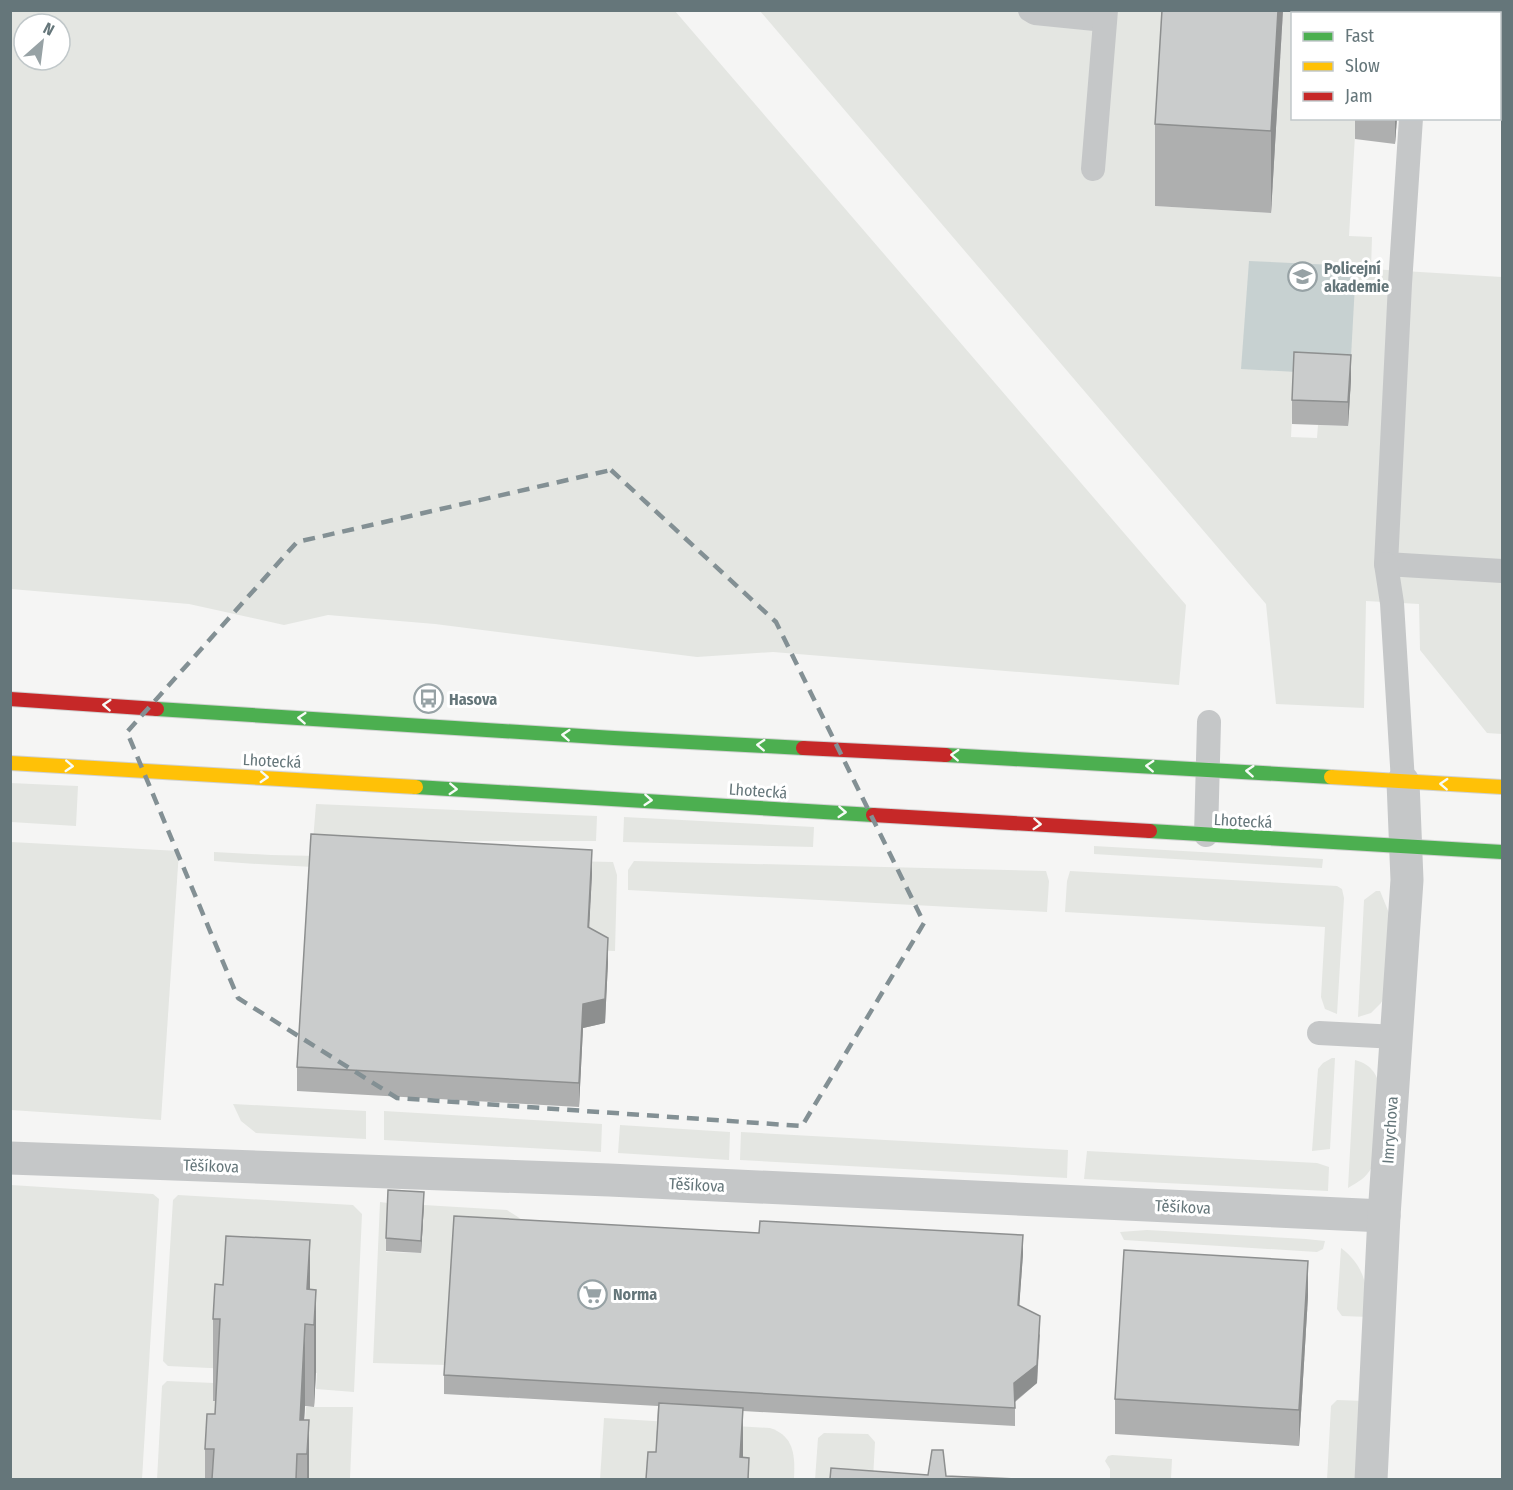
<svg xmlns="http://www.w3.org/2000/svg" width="1513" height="1490" viewBox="0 0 1513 1490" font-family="'Fira Sans Condensed',sans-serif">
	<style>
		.green { fill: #e4e6e2; fill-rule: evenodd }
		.water { fill: #c7d1d1 }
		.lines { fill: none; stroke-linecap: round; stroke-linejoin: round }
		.fast-casing { stroke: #d0d1d1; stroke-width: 16 }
		.slow-casing { stroke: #d0d1d1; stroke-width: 16 }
		.jam-casing { stroke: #d0d1d1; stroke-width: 16 }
		.lane { stroke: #c5c7c8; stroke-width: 24 }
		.street { stroke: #c5c7c8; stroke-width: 33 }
		.fast { stroke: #4caf50; stroke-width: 14 }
		.slow { stroke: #ffc107; stroke-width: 14 }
		.jam { stroke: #c62828; stroke-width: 14 }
		.wall { fill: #aeafaf }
		.shaded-wall { fill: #8d8f8f }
		.building { fill: #cacccc; stroke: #8d8f8f; stroke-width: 1.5 }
		.oneway { stroke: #f6fbf6 }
		.marked { fill: none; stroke: #839094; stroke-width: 4.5; stroke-dasharray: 12 8; stroke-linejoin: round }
		.labels { text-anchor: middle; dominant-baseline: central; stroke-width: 6; stroke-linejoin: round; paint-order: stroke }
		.poi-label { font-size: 16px; font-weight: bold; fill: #65767a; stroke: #fff; text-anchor: start }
		.street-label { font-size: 16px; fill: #65767a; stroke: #fff }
	</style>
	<rect width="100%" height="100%" fill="#f5f5f4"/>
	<g class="green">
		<path d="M10 11H675L1186 605 1179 685 773 652 697 657 435 624 328 615 284 625 189 604 11 589ZM24 24H60V60H24Z"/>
		<path d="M760 11H1167L1155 206 1271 213 1283 11H1385V14H1292V118L1356 119 1349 236 1372 237 1371 269 1502 277V734L1487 733 1420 650 1419 604 1366 601 1364 708 1276 704 1266 604ZM1294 377 1348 426 1318 425 1317 438 1291 437Z"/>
		<path d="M10 783 78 786 76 826 11 822Z"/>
		<path d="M316 804 597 816 596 841H313Z"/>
		<path d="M624 817 814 827 813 847 623 842Z"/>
		<path d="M11 842 179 851 161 1120 11 1110Z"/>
		<path d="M1094 846 1323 859 1322 868 1094 854Z"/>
		<path d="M214 852 271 855 613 862 617 875 615 951 588 950 592 875C466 871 339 871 214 861Z"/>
		<path d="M634 861 1046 871 1049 881 1047 912 628 890V870Z"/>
		<path d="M1070 871 1337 886 1342 889 1344 898 1337 1014 1325 1009 1321 997 1325 927 1065 912 1067 881Z"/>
		<path d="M1376 891H1380L1389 913 1388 991 1381 1003 1371 1013 1358 1017 1364 900Z"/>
		<path d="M1332 1058H1335L1330 1149 1312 1151 1318 1069 1323 1063Z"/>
		<path d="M1355 1060C1390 1069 1380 1109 1377 1135 1376 1145 1377 1159 1372 1167 1366 1178 1358 1182 1348 1188Z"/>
		<path d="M233 1104 366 1111V1139L256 1133 241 1121Z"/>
		<path d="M384 1111 602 1124 601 1152 384 1140Z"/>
		<path d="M620 1125 730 1132 729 1160 618 1153Z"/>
		<path d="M741 1132 1068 1150 1067 1178 740 1160Z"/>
		<path d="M1087 1151 1317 1163 1329 1167 1328 1191 1084 1179Z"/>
		<path d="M11 1185 153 1194 159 1199 142 1479H11Z"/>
		<path d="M178 1195 353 1205 362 1214 354 1392 316 1389 317 1373 168 1366 163 1361 173 1200Z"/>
		<path d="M380 1202 388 1203 386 1252 421 1253 424 1205 507 1210 518 1217 544 1240 447 1365 373 1363Z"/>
		<path d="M1147 1230 1306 1239 1325 1241 1323 1249 1317 1252 1124 1240 1120 1232Z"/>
		<path d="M1341 1248C1365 1266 1368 1288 1369 1317L1342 1316 1337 1309Z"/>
		<path d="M167 1381 214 1383 221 1402 217 1479 157 1480 162 1386Z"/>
		<path d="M1337 1400 1365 1401 1360 1479 1327 1480 1331 1406Z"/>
		<path d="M306 1407H353L350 1479 301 1480Z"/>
		<path d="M604 1418 770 1428C795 1436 795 1457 794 1479L600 1480Z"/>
		<path d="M824 1433 868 1434 875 1442 873 1479 815 1480 818 1438Z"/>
		<path d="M1112 1455 1172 1459 1171 1479H1110V1469L1105 1461 1108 1456Z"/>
	</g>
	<path class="water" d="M1249 261 1356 266 1350 375 1241 369Z"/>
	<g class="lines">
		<defs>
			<g id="fast">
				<path d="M157 709 614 738 803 748"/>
				<path d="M946 755 1331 777"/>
				<path d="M416 787 873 815"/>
				<path d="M1150 831 1502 852"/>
			</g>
			<g id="slow">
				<path d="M10 763 416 787"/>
				<path d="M1331 777 1502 787"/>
			</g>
			<g id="jam">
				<path d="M10 699 157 709"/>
				<path d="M803 748 946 755"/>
				<path d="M873 815 1150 831"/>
			</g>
		</defs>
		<use href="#fast" class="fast-casing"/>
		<use href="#slow" class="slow-casing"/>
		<use href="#jam" class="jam-casing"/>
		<g class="lane">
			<path d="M1030 10 1035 13 1105 20"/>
			<path d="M1418 14V10"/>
			<path d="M1411 118 1400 284 1386 564 1502 571"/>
			<path d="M1093 169 1106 10"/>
			<path d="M1386 564 1392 603 1403 782"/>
			<path d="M1206 835 1209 722"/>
			<path d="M1319 1033 1397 1037"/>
		</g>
		<g class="street">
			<path d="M10 1158 609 1180 1384 1216"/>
			<path d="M1371 1480 1384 1216 1407 880 1403 782"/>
		</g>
		<use href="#fast" class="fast"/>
		<use href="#slow" class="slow"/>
		<use href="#jam" class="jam"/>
	</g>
	<g class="wall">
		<path d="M1283 10 1271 213 1155 206V124Z"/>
		<path d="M1503 10V109H1500V14Z"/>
		<path d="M1355 118H1397L1395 144 1355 139Z"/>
		<path d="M1351 380 1348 426 1292 424V400Z"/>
		<path d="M592 874 589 927 608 962 605 1023 583 1028 579 1107 297 1091V1067Z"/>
		<path d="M424 1204 421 1253 386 1251V1238Z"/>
		<path d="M1023 1254 1019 1306 1040 1335 1037 1383 1015 1402V1426L743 1411V1457L749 1479 656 1452 658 1406 444 1394V1375Z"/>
		<path d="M310 1289 316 1290V1372L314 1407 305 1406 304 1420H309V1479H205V1449L215 1414V1401H213V1319Z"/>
		<path d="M1308 1296 1299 1446 1115 1434V1399Z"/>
	</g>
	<g class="shaded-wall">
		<path d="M1278 10H1283L1271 213V131Z"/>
		<path d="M1395 118H1397L1395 144Z"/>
		<path d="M1351 355V380L1348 426V402Z"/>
		<path d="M592 850V874L588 951V927Z"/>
		<path d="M608 938V962L605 1023 583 1028 579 1107V1083L583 1004Z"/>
		<path d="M424 1192V1204L421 1253V1241Z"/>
		<path d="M1023 1235V1254L1018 1324V1305Z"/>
		<path d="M310 1240V1324L307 1289Z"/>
		<path d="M1308 1261V1296L1299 1446V1410Z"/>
		<path d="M316 1290V1372L314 1407V1325Z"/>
		<path d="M1040 1316 1037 1383 1014 1402V1383Z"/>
		<path d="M305 1324V1406L302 1454 300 1420Z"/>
		<path d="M743 1408V1479L740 1457Z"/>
		<path d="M309 1420V1479H307V1454Z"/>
	</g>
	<g class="building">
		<path d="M1162 10H1278L1271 131 1155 124Z"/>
		<path d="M1483 10H1503V27L1500 26V14H1483Z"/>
		<path d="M1294 352 1351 355 1348 402 1292 400Z"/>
		<path d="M311 834 592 850 588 927 608 938 605 999 583 1004 579 1083 297 1067Z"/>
		<path d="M388 1190 424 1192 421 1241 386 1238Z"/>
		<path d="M454 1216 759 1233 760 1221 1023 1235 1018 1305 1040 1316 1037 1365 1014 1383 1015 1408 444 1375Z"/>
		<path d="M226 1236 310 1240 307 1289 316 1290 314 1325 305 1324 300 1420H309L307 1454H297L296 1479H212L214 1449H205L207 1414H215L220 1319H213L215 1284 223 1285Z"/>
		<path d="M1124 1250 1308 1261 1299 1410 1115 1399Z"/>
		<path d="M659 1403 743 1408 740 1457 749 1458 748 1479H646L648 1452H656Z"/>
		<path d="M932 1450H943L946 1476 1017 1479H830L831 1468 928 1475Z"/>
	</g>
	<defs><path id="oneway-chevron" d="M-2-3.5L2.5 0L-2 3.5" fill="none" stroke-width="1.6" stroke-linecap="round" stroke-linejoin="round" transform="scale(1.5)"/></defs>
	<g class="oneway">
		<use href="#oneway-chevron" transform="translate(107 705) rotate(-176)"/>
		<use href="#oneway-chevron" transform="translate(302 718) rotate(-176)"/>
		<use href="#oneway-chevron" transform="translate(566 735) rotate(-176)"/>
		<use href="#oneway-chevron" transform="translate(761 745) rotate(-177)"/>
		<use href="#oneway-chevron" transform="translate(955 755) rotate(-177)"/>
		<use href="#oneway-chevron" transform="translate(69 766) rotate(3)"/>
		<use href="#oneway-chevron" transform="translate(1150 766) rotate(-177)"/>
		<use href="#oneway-chevron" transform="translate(1250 771) rotate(-176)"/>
		<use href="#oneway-chevron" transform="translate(264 777) rotate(3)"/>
		<use href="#oneway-chevron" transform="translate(1444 784) rotate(-177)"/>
		<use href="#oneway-chevron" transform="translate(453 789) rotate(3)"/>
		<use href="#oneway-chevron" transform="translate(648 800) rotate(4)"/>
		<use href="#oneway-chevron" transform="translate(842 812) rotate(4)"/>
		<use href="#oneway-chevron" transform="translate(1037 824) rotate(4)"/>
	</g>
	<path class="marked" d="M611 470 776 622 924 923 802 1126 397 1098 238 998 127 732 297 542Z"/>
	<defs>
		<symbol id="university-ring" viewBox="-11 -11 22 22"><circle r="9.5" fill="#fff" stroke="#97a2a5" stroke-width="1.5"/><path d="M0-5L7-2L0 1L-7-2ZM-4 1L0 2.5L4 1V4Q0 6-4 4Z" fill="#97a2a5"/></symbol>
		<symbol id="bus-ring" viewBox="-11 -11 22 22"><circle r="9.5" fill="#fff" stroke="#97a2a5" stroke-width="1.5"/><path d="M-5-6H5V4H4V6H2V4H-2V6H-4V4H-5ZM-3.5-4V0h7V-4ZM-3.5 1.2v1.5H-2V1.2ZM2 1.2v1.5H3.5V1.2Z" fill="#97a2a5"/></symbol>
		<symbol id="supermarket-ring" viewBox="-11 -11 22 22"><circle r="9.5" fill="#fff" stroke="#97a2a5" stroke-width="1.5"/><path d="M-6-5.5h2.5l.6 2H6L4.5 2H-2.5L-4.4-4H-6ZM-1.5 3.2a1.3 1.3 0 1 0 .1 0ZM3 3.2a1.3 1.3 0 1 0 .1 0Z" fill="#97a2a5"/></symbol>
	</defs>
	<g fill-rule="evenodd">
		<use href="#university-ring" x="1286" y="260" width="33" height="33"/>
		<use href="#bus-ring" x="412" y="682" width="33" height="33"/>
		<use href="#supermarket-ring" x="576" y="1278" width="33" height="33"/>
	</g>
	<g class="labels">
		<g class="poi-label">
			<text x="1324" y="268">Policejní<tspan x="1324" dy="18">akademie</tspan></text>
			<text x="449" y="699">Hasova</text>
			<text x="613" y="1294">Norma</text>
		</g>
		<g class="street-label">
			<text transform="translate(272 761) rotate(3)">Lhotecká</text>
			<text transform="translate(758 791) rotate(4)">Lhotecká</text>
			<text transform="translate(1243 821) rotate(3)">Lhotecká</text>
			<text transform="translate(1390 1130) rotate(-86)">Imrychova</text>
			<text transform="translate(211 1166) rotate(2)">Těšíkova</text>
			<text transform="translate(697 1185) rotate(3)">Těšíkova</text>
			<text transform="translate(1183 1207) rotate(3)">Těšíkova</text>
		</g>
	</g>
	<rect width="1513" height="1490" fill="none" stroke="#65767a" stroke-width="24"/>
	<rect x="1291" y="12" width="210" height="108" fill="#ffffff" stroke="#c1c8ca" stroke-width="1.5"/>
	<rect x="1303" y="32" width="30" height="9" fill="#4caf50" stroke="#c1c8ca" stroke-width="1.5"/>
	<text x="1345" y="42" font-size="18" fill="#65767a">Fast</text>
	<rect x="1303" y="62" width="30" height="9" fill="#ffc107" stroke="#c1c8ca" stroke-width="1.5"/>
	<text x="1345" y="72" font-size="18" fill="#65767a">Slow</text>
	<rect x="1303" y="92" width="30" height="9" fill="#c62828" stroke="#c1c8ca" stroke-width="1.5"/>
	<text x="1345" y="102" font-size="18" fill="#65767a">Jam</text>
	<g transform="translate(42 42) rotate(28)"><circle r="28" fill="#ffffff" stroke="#c1c8ca" stroke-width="1.5"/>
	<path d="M0-4.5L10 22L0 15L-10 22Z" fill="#97a2a5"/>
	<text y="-9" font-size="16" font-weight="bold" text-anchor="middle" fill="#65767a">N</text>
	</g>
</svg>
